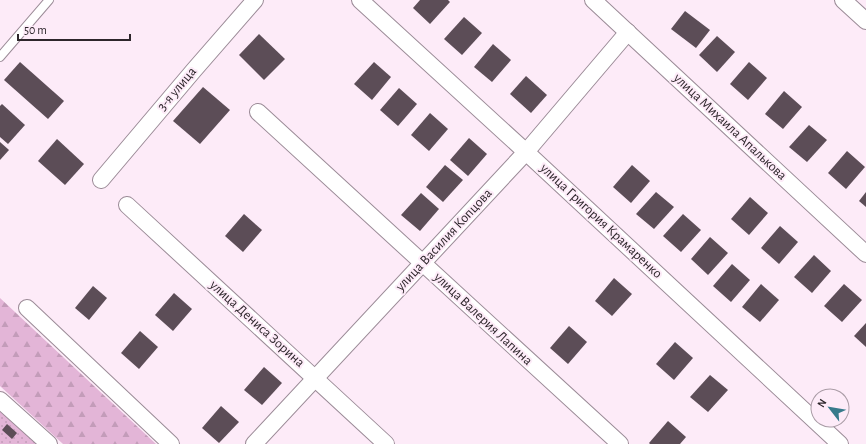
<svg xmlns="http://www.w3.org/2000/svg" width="866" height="444" viewBox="0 0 866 444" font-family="'Alegreya Sans',sans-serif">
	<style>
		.forest { fill: url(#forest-firs) }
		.garden { fill: url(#garden-dots) }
		.building { fill: #5c4d57 }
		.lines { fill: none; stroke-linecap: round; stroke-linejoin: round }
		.service-casing { stroke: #9b8b97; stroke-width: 10 }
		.minor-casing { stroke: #9b8b97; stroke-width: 18 }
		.service { stroke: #fff; stroke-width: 8 }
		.minor { stroke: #fff; stroke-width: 16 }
		.labels { text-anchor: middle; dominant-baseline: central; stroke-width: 4; stroke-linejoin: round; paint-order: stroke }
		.street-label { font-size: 14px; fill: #2d262b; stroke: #fdebf8 }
	</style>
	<defs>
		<pattern id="forest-firs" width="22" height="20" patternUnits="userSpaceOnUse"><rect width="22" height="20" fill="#e3b5d7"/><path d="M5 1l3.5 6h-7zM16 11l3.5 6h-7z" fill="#c39cb9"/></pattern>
		<pattern id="garden-dots" width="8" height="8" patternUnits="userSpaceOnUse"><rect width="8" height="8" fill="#e3b5d7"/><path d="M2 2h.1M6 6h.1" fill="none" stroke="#c39cb9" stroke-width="1.8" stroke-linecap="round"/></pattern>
	</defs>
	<rect width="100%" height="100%" fill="#fdebf8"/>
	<path class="forest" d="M0 298 156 444H63L0 386Z"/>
	<path class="garden" d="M0 410 38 444H0Z"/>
	<g class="building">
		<path d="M420 0H448L450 2 430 24 413 8Z"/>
		<path d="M685 11 710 30 696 48 671 29Z"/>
		<path d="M464 17 482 33 462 55 444 39Z"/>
		<path d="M259 34 285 59 264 80 239 55Z"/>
		<path d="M717 36 735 52 717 72 699 55Z"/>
		<path d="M493 44 511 60 492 82 474 67Z"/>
		<path d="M20 62 64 101 48 119 4 80Z"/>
		<path d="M374 62 391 77 372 100 354 84Z"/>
		<path d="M749 62 767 78 748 100 730 84Z"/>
		<path d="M526 76 547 95 531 113 510 94Z"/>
		<path d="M203 87 230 110 200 144 173 121Z"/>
		<path d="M399 88 417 104 398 126 380 110Z"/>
		<path d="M784 91 802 107 783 129 765 114Z"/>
		<path d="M2 104 25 125 8 144 0 137V106Z"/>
		<path d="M430 113 448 129 429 151 411 135Z"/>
		<path d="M809 125 827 140 807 162 789 147Z"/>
		<path d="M469 138 487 154 468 176 450 160Z"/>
		<path d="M57 139 84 164 65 185 38 161Z"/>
		<path d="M0 142 9 150 0 160Z"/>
		<path d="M847 151 865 167 846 189 828 173Z"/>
		<path d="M445 165 463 180 443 202 426 187Z"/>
		<path d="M632 165 650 181 631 203 613 187Z"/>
		<path d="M656 192 674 207 654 229 636 214Z"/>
		<path d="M866 192V207L859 201Z"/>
		<path d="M421 193 439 209 420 231 401 215Z"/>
		<path d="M750 197 768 213 749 235 731 219Z"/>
		<path d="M244 214 262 230 243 252 225 236Z"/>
		<path d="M683 214 701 230 681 252 663 236Z"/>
		<path d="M780 226 798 242 779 264 761 248Z"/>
		<path d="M710 237 728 253 708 275 691 259Z"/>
		<path d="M814 255 831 271 812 293 794 277Z"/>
		<path d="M732 264 750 280 731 302 713 286Z"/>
		<path d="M614 278 632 294 612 316 595 301Z"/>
		<path d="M761 284 779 300 760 322 742 307Z"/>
		<path d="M844 284 862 300 842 322 824 306Z"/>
		<path d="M93 286 107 298 89 320 75 308Z"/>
		<path d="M174 293 192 309 173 331 155 315Z"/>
		<path d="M866 323V347L854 336Z"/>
		<path d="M569 326 587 342 568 364 550 348Z"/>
		<path d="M140 331 158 347 139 369 121 353Z"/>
		<path d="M675 342 693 358 674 380 656 364Z"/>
		<path d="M264 367 282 383 262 405 244 390Z"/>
		<path d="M710 375 728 390 708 412 690 397Z"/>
		<path d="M221 406 239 422 219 443 202 428Z"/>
		<path d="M668 421 686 437 680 444H650L649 443Z"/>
		<path d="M7 424 17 433 12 439 2 430Z"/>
	</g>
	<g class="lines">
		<defs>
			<path id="service" d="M0 57 49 0"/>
			<g id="minor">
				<path d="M360 0 526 152 840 444"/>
				<path d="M593 0 866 254"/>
				<path d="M843 0 866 21"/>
				<path d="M258 112 620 444"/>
				<path d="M101 180 194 70 255 0"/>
				<path d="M127 205 386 444"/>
				<path d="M27 308 171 444"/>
				<path d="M0 400 49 444"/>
				<path d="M254 444 526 152 628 32"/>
			</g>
		</defs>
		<use href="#service" class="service-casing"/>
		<use href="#minor" class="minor-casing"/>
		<use href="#service" class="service"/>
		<use href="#minor" class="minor"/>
	</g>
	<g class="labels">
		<g class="street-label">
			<text transform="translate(177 89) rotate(-50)">3-я улица</text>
			<text transform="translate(730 127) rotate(43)">улица Михаила Апалькова</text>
			<text transform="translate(601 221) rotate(43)">улица Григория Крамаренко</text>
			<text transform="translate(444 240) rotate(-47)">улица Василия Копцова</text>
			<text transform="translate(483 319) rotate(43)">улица Валерия Лапина</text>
			<text transform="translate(257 324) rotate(42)">улица Дениса Зорина</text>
		</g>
	</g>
	<g transform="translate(830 408) rotate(301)"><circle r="19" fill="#fdebf8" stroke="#aa9ca6"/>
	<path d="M0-3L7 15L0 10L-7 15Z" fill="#377a8b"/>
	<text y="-6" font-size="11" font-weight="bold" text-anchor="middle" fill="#2d262b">N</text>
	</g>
	<path d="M18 34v6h112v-6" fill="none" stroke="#2d262b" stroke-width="2"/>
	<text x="24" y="34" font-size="12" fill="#2d262b" stroke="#fdebf8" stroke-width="3" paint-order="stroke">50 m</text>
</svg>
